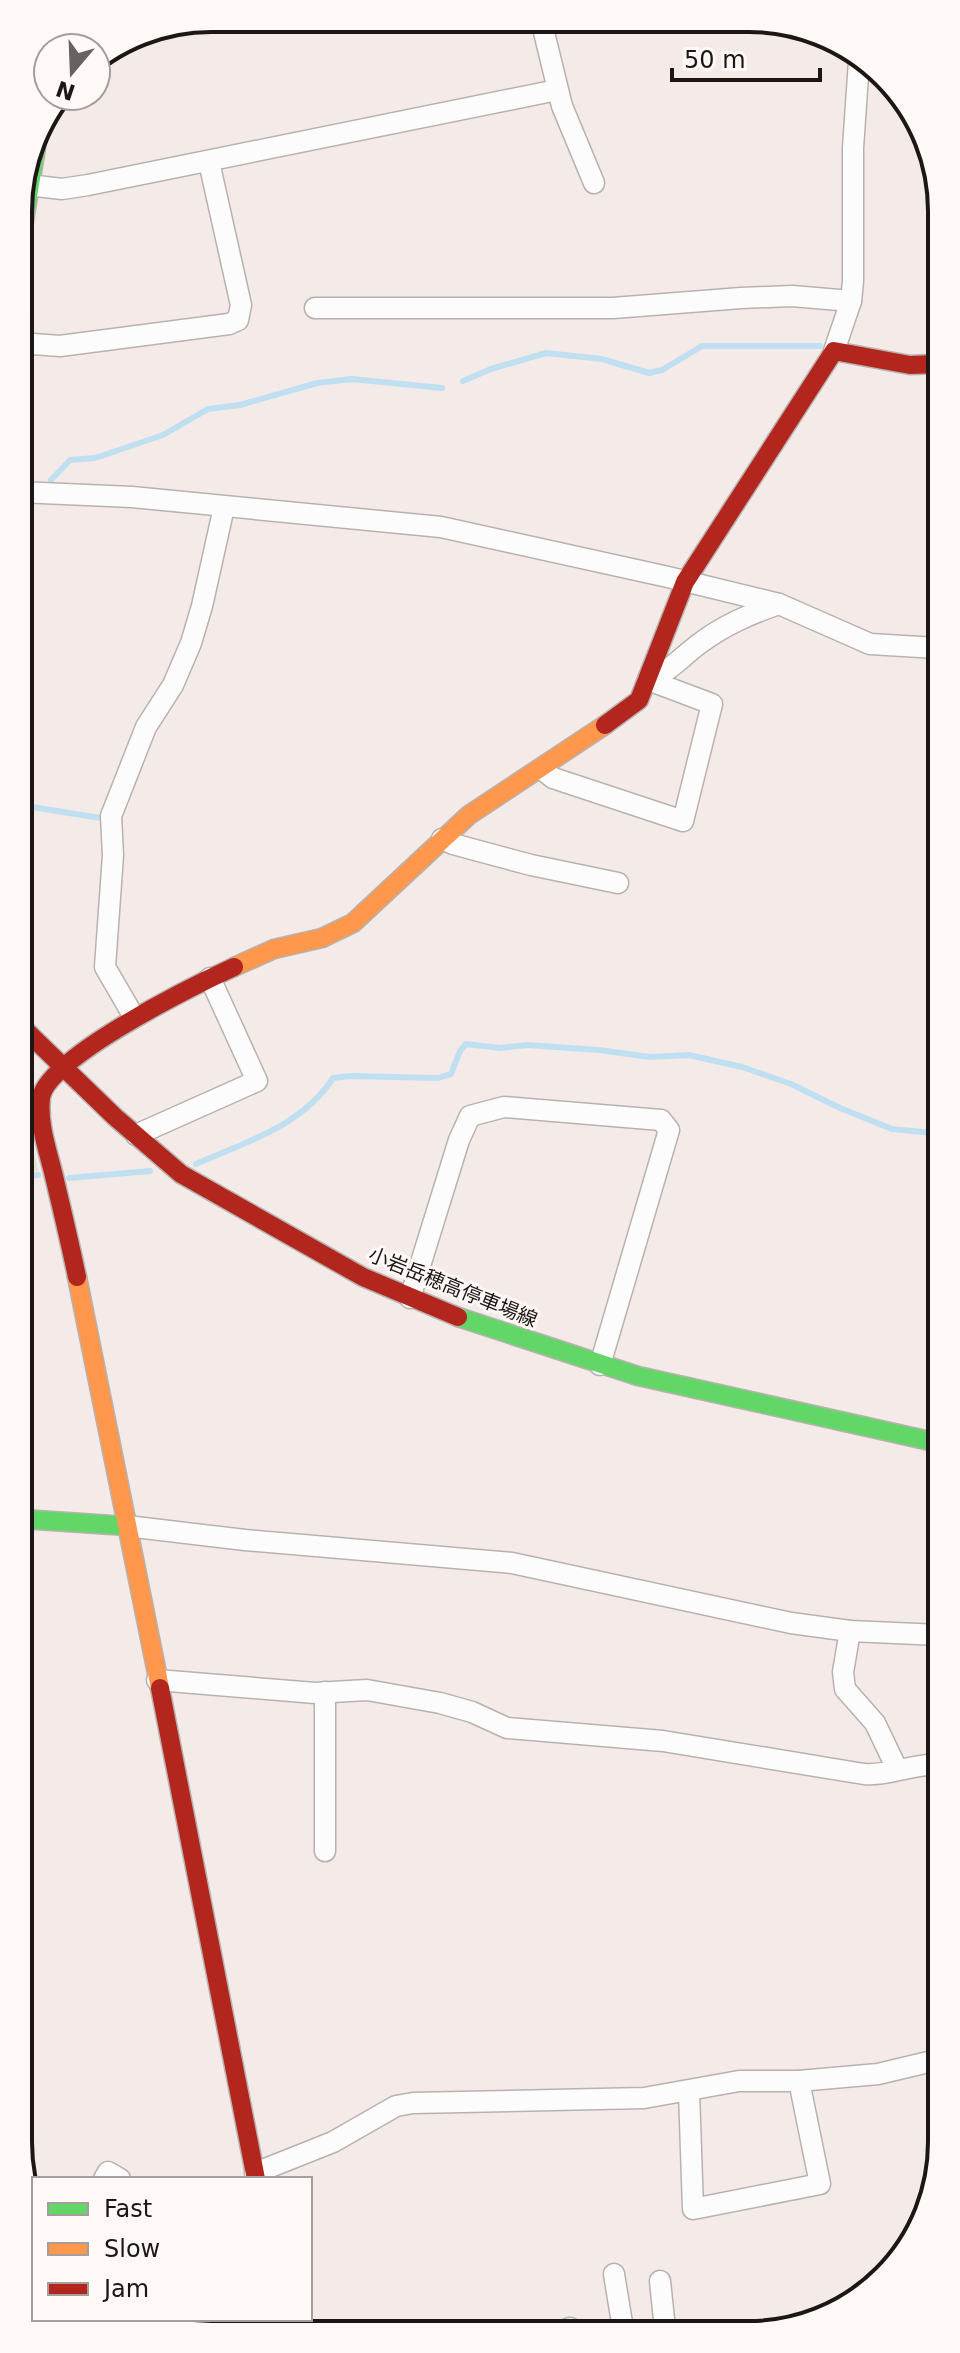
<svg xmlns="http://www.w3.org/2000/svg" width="960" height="2353" viewBox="0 0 960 2353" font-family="'DejaVu Sans','Noto Sans JP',sans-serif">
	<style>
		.green { fill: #e3e3c8 }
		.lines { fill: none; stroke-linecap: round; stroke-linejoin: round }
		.stream { stroke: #c0e0f2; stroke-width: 6 }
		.street-casing { stroke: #b8b2af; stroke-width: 23 }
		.fast-casing { stroke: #b8b2af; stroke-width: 21 }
		.slow-casing { stroke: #b8b2af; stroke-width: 21 }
		.jam-casing { stroke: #b8b2af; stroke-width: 21 }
		.street { stroke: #fdfcfc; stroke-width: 20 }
		.fast { stroke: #63d668; stroke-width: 18 }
		.slow { stroke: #ff974d; stroke-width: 18 }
		.jam { stroke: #b3261e; stroke-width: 18 }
		.labels { text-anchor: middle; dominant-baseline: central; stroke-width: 6; stroke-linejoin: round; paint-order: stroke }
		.street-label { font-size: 20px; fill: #1c1715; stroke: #fef9f6 }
		.rim { fill: none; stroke: #1c1715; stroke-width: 4 }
	</style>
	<rect width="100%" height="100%" fill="#f4ebe8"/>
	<path class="green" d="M21 1088 38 1171 21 1170Z"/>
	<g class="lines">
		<g class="stream">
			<path d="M463 381 491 369 546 353 602 359 649 373 662 370 702 346H820"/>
			<path d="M51 480 70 460 95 458 163 435 208 409 240 405 317 383 352 379 442 388"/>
			<path d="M20 805 100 818"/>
			<path d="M196 1164C246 1142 302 1126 333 1078L351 1076 438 1078 451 1074 460 1051 466 1044 500 1048 527 1045 599 1050 650 1057 689 1055 742 1067 791 1084 840 1108 892 1129 933 1133 938 1130"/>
			<path d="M21 1175H38"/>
			<path d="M69 1178 150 1171"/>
		</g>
		<defs>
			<g id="street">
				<path d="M541 20 562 106 594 183"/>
				<path d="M28 185 62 189 88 185 557 90"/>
				<path d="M315 308H613L741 298 792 296 851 301"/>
				<path d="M19 343 60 346 229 324 238 320 241 305 209 162"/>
				<path d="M834 351 851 301 853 281V148L859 61"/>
				<path d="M19 492 132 497 441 527 668 577 779 604 870 644 937 648"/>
				<path d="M648 680C671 671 680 658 699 644 724 625 750 614 779 604"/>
				<path d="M542 769 553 778 683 821 712 704 648 680"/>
				<path d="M442 839 453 844 531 865 618 883"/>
				<path d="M134 1017 105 967 113 855 111 816 146 727 173 685 191 643 202 606 224 507"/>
				<path d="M136 1135 257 1081 210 978"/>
				<path d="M410 1298 459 1140 470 1116 504 1107 661 1120 669 1130 600 1365"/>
				<path d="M127 1526 245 1540 512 1563 791 1623 850 1631 940 1635"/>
				<path d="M850 1631 843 1672 845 1689 875 1723 897 1769"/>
				<path d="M157 1680 315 1693 367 1690 440 1703 472 1712 507 1728 663 1741 864 1774C889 1776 912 1764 940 1764"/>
				<path d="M325 1851V1692"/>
				<path d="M689 2092 693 2209 820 2184 799 2081"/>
				<path d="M255 2173 333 2142 396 2106 413 2103 644 2098 739 2081H799L878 2074 941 2059"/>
				<path d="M104 2179 108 2172 120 2179"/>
				<path d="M614 2274 623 2329"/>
				<path d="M660 2281 665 2329"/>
				<path d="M565 2330 570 2328"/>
				<path d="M206 2331V2319"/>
			</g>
			<g id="fast">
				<path d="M129 38 215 18"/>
				<path d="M19 251 40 123"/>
				<path d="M458 1317 638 1376 939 1443"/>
				<path d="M22 1519 127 1526"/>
			</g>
			<g id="slow">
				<path d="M234 967 274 949 322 938 353 923 469 815 605 725"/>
				<path d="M77 1277 160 1688"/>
			</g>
			<g id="jam">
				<path d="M605 725 639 700 685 582 834 351 910 365 936 364"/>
				<path d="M21 1026 115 1117 181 1174 363 1277 458 1317"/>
				<path d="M77 1277C70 1243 62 1210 54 1176 48 1151 38 1124 41 1098 46 1058 197 984 234 967"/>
				<path d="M160 1688 256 2179"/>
				<path d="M284 2319 286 2331"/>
			</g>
		</defs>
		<use href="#street" class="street-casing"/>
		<use href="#fast" class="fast-casing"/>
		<use href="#slow" class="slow-casing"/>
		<use href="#jam" class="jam-casing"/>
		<use href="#street" class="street"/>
		<use href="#fast" class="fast"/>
		<use href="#slow" class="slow"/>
		<use href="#jam" class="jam"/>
	</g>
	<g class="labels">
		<g class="street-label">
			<text transform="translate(453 1287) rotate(22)">小岩岳穂高停車場線</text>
		</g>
	</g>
	<path d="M0 0H960V2353H0ZM211 32H749A179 179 0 0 1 928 211V2142A179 179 0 0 1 749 2321H211A179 179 0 0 1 32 2142V211A179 179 0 0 1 211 32Z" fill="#fef9f6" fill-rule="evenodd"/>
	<path class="rim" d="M211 32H749A179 179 0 0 1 928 211V2142A179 179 0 0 1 749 2321H211A179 179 0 0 1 32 2142V211A179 179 0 0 1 211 32Z"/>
	<rect x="32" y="2177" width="280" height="144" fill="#fef9f6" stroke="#a49f9c" stroke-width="2"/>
	<rect x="48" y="2203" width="40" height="12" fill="#63d668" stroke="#a49f9c" stroke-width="2"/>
	<text x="104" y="2217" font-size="24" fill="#1c1715">Fast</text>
	<rect x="48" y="2243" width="40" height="12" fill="#ff974d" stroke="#a49f9c" stroke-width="2"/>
	<text x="104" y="2257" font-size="24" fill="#1c1715">Slow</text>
	<rect x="48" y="2283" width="40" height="12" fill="#b3261e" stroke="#a49f9c" stroke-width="2"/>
	<text x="104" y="2297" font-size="24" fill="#1c1715">Jam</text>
	<g transform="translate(72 72) rotate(199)"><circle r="38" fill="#fef9f6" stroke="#a49f9c" stroke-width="2"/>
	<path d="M0-6L14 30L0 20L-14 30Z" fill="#68615f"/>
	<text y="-12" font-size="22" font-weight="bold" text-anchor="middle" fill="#1c1715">N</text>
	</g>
	<path d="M672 68v12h148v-12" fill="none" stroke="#1c1715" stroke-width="4"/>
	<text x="684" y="68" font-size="24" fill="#1c1715" stroke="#fef9f6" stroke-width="6" paint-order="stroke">50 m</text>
</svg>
